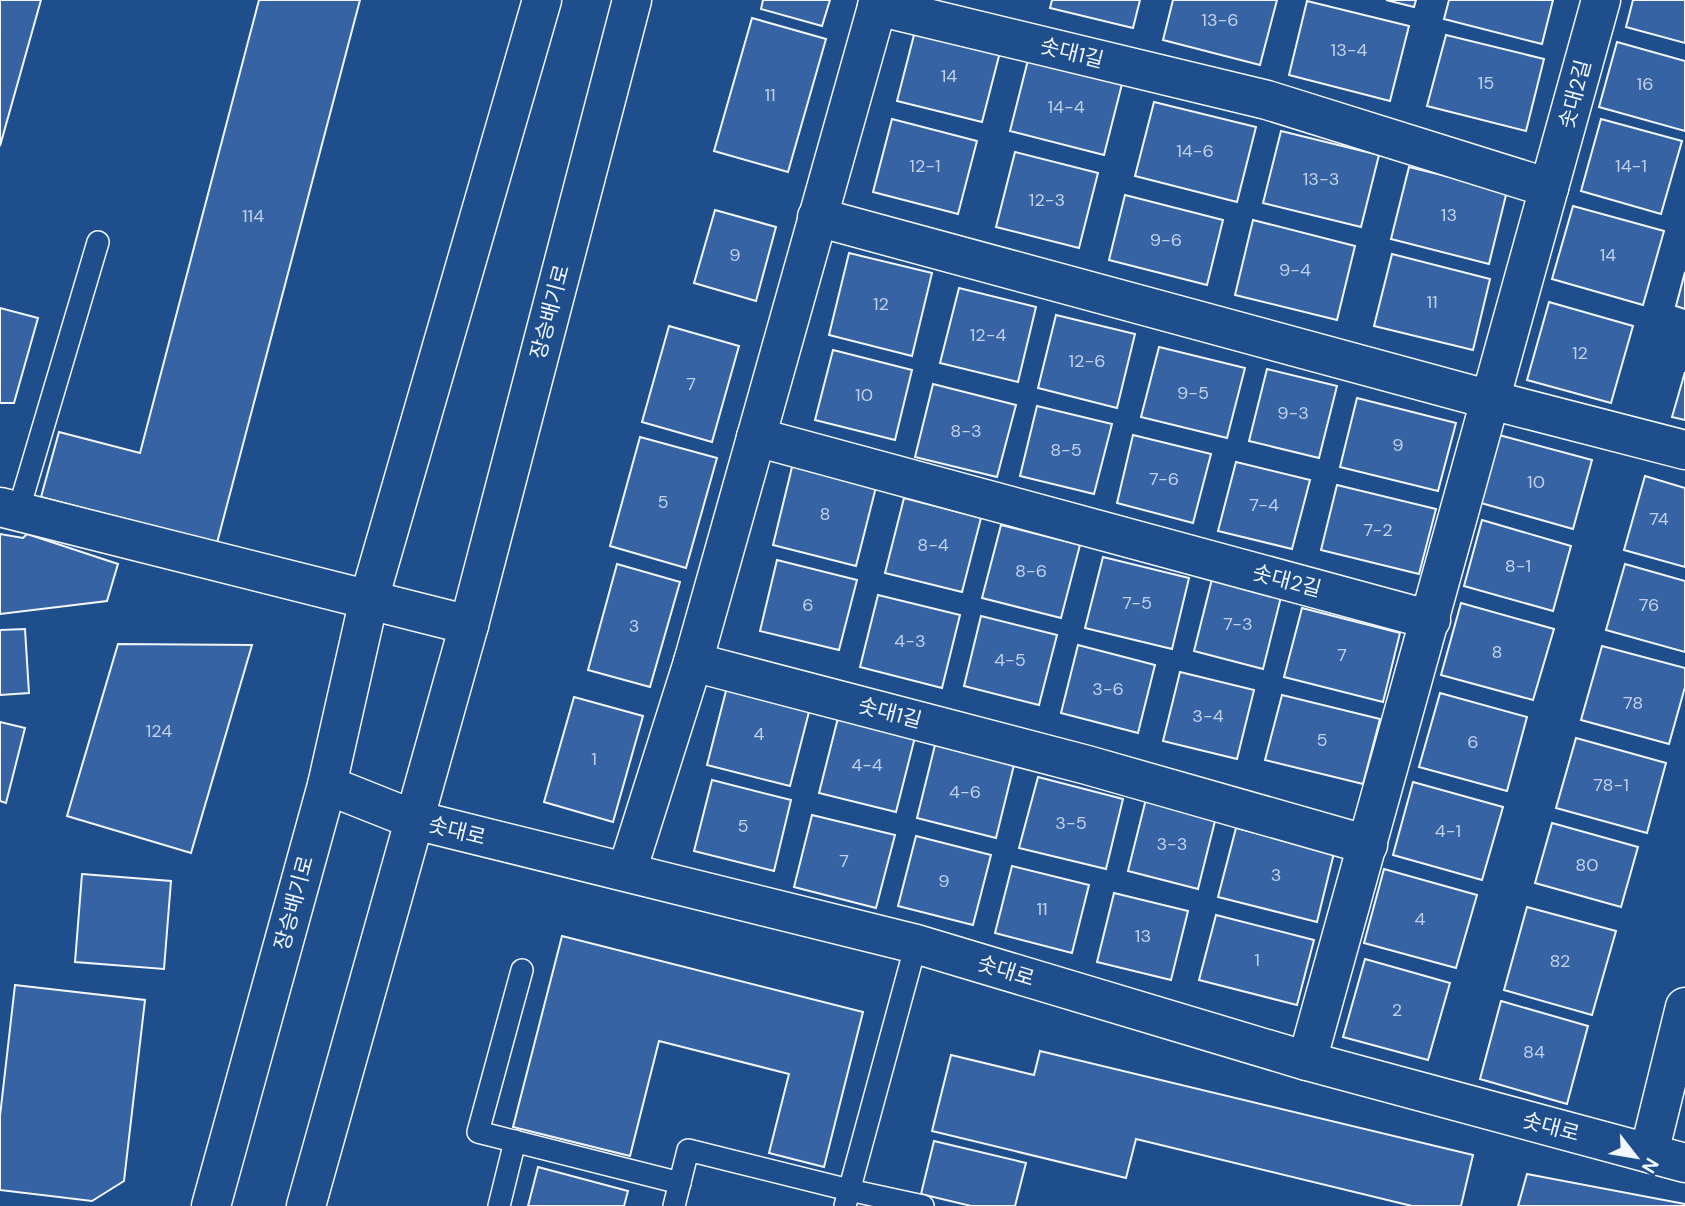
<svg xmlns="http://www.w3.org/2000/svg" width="1685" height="1206" viewBox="0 0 1685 1206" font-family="'DM Sans','Noto Sans KR',sans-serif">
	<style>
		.building { fill: #3563a3; stroke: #f2f6ff; stroke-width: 2 }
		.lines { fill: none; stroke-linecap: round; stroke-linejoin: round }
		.service-casing { stroke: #f2f6ff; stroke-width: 24 }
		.minor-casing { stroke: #f2f6ff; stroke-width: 41 }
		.tertiary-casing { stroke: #f2f6ff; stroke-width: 41 }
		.service { stroke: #1f4e8c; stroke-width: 21 }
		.minor { stroke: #1f4e8c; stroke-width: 38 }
		.tertiary { stroke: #1f4e8c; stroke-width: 38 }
		.labels { text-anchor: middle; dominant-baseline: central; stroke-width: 5; stroke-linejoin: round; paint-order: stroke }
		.number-label { font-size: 18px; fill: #c3d1e8 }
		.street-label { font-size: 21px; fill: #f2f6ff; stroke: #1f4e8c }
	</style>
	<rect width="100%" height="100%" fill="#1f4e8c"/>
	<g class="building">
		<path d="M0 0H41L0 146Z"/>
		<path d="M259 0H360L217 543 41 497 59 432 140 453Z"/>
		<path d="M763 0H830L822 26 761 9Z"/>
		<path d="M1052 0H1140L1133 28 1050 8Z"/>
		<path d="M1173 0H1277L1260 65 1163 40Z"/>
		<path d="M1386 0H1416L1414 7Z"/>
		<path d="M1449 0H1553L1542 44 1444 19Z"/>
		<path d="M1633 0H1685V43L1626 27Z"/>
		<path d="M1307 1 1409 26 1390 101 1289 75Z"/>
		<path d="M752 18 826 39 788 172 714 151Z"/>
		<path d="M915 31 1000 52 982 122 897 101Z"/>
		<path d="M1446 35 1544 59 1526 131 1427 106Z"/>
		<path d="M1617 42 1685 61V131L1599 107Z"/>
		<path d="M1028 60 1122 84 1104 155 1010 131Z"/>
		<path d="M1154 102 1256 127 1237 202 1135 176Z"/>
		<path d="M892 119 977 141 958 214 873 192Z"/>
		<path d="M1601 119 1682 141 1661 214 1581 191Z"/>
		<path d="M1281 131 1379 155 1361 227 1263 203Z"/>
		<path d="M1015 152 1098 173 1079 248 996 227Z"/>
		<path d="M1409 167 1507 191 1489 264 1391 239Z"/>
		<path d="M1125 195 1223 220 1207 285 1109 260Z"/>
		<path d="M1573 206 1664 231 1643 305 1552 279Z"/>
		<path d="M715 210 776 227 756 301 694 283Z"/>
		<path d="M1253 220 1355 246 1337 320 1235 295Z"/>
		<path d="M849 253 932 273 912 356 829 335Z"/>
		<path d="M1392 254 1490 279 1473 350 1374 326Z"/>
		<path d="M1685 272V309L1676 306Z"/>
		<path d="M959 288 1036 307 1018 382 940 363Z"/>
		<path d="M1549 302 1633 326 1611 403 1527 380Z"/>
		<path d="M0 308 38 318 14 403H0Z"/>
		<path d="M1056 315 1135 334 1117 408 1038 388Z"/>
		<path d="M669 326 739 346 712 442 642 422Z"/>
		<path d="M1159 347 1245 368 1227 438 1141 417Z"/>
		<path d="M833 350 912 370 895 440 815 420Z"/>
		<path d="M1267 369 1337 386 1319 458 1249 441Z"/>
		<path d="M1685 372V420L1672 417Z"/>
		<path d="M933 384 1016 405 997 477 915 457Z"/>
		<path d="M1357 398 1456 423 1438 491 1340 467Z"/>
		<path d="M1037 406 1112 424 1094 494 1020 476Z"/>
		<path d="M1133 435 1211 454 1193 523 1117 503Z"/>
		<path d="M1499 435 1592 460 1573 529 1481 503Z"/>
		<path d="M640 437 717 458 686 568 610 546Z"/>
		<path d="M1236 462 1310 480 1292 549 1218 531Z"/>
		<path d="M793 463 877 483 856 566 773 545Z"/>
		<path d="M1645 476 1685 488V567L1624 550Z"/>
		<path d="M1337 485 1436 509 1419 574 1321 550Z"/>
		<path d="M904 498 981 518 962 592 885 573Z"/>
		<path d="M1482 520 1571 546 1553 611 1464 586Z"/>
		<path d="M1001 525 1080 545 1061 618 982 598Z"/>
		<path d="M0 534 23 538 27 534 118 564 107 601 0 614Z"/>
		<path d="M1103 557 1189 578 1172 649 1085 628Z"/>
		<path d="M777 560 857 580 839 650 760 631Z"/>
		<path d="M617 564 680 582 650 687 588 670Z"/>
		<path d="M1625 564 1685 581V652L1606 630Z"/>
		<path d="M1212 579 1281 597 1263 669 1194 651Z"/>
		<path d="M878 595 960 615 942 688 860 667Z"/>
		<path d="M1461 603 1554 629 1533 700 1441 675Z"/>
		<path d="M1302 608 1400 633 1383 702 1284 677Z"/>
		<path d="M981 616 1057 635 1039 705 964 686Z"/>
		<path d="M25 629 29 693 0 695V630Z"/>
		<path d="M118 644 252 645 191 853 67 816Z"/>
		<path d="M1078 645 1155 665 1138 733 1061 713Z"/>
		<path d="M1602 646 1685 668V687L1669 744 1581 720Z"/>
		<path d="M1180 672 1254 690 1237 759 1163 741Z"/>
		<path d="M728 683 811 704 790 786 707 765Z"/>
		<path d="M1440 693 1527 717 1507 791 1419 767Z"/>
		<path d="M1282 695 1380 719 1363 784 1265 760Z"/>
		<path d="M574 697 643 716 613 822 544 802Z"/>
		<path d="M838 718 915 737 896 812 819 793Z"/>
		<path d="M0 722 25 728 6 803 0 801Z"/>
		<path d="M1576 738 1666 763 1647 833 1556 808Z"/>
		<path d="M935 745 1014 765 996 838 917 818Z"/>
		<path d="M1038 777 1123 799 1106 869 1019 848Z"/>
		<path d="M712 780 791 800 774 871 694 851Z"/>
		<path d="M1413 782 1503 807 1482 880 1393 855Z"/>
		<path d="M1146 799 1216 817 1198 889 1128 871Z"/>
		<path d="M812 815 895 835 876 908 794 887Z"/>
		<path d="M1552 823 1638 847 1621 907 1535 883Z"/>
		<path d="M1236 828 1334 853 1317 922 1218 897Z"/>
		<path d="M916 836 991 855 973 925 898 906Z"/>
		<path d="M1012 866 1089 885 1072 953 995 933Z"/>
		<path d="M1384 869 1477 895 1456 968 1364 943Z"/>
		<path d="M82 874 171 881 164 969 75 962Z"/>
		<path d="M1114 893 1188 911 1171 980 1097 962Z"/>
		<path d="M1527 907 1616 931 1592 1015 1504 990Z"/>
		<path d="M1216 915 1314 940 1297 1005 1199 980Z"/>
		<path d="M562 936 863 1012 824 1167 769 1153 789 1074 659 1041 630 1156 513 1127Z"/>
		<path d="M1365 959 1450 983 1428 1060 1343 1037Z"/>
		<path d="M15 985 145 1000 124 1181 92 1201 0 1190V1116Z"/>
		<path d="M1501 1001 1588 1026 1567 1104 1480 1079Z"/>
		<path d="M1040 1051 1473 1155 1461 1206H1412L1136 1139 1126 1178 932 1131 951 1055 1034 1075Z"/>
		<path d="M934 1141 1026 1163 1015 1206H971L921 1194Z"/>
		<path d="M538 1167 628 1191 624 1206H528Z"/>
		<path d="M1527 1174 1685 1204V1206H1518Z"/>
	</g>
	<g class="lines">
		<defs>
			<g id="service">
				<path d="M18 512 98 242"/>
				<path d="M522 970 478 1132 680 1183"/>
				<path d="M499 1206 515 1141"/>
				<path d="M674 1206 688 1150 849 1190 923 1206"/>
				<path d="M845 1206 916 944"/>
			</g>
			<g id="minor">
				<path d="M877 6 1267 100 1549 188"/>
				<path d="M817 217 1491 400 1685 450"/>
				<path d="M756 437 1431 620"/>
				<path d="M0 507 469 625"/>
				<path d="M693 662 1087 765 1368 845"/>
				<path d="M627 871 693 662 879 0"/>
				<path d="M1307 1061 1601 0"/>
				<path d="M1649 1153 1685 1007"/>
			</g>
			<g id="tertiary">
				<path d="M327 785 415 820 916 944 1307 1061 1685 1163"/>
				<path d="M211 1206 327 785 369 599 542 0"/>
				<path d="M306 1206 469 625 632 0"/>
			</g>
		</defs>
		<use href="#service" class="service-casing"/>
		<use href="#minor" class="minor-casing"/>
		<use href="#tertiary" class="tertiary-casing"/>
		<use href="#service" class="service"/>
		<use href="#minor" class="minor"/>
		<use href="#tertiary" class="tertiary"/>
	</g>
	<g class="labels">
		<g class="number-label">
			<text x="1220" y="20">13-6</text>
			<text x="1349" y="50">13-4</text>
			<text x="949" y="76">14</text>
			<text x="1486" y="83">15</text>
			<text x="1645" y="84">16</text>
			<text x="770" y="95">11</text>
			<text x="1066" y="107">14-4</text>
			<text x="1195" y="151">14-6</text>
			<text x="925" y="166">12-1</text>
			<text x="1631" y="166">14-1</text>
			<text x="1321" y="179">13-3</text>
			<text x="1047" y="200">12-3</text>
			<text x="1449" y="215">13</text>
			<text x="253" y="216">114</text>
			<text x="1166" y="240">9-6</text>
			<text x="735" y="255">9</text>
			<text x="1608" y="255">14</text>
			<text x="1295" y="270">9-4</text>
			<text x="1432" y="302">11</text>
			<text x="881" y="304">12</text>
			<text x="988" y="335">12-4</text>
			<text x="1580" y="353">12</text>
			<text x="1087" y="361">12-6</text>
			<text x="691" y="384">7</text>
			<text x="1193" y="393">9-5</text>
			<text x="864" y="395">10</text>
			<text x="1293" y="413">9-3</text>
			<text x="966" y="431">8-3</text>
			<text x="1398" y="445">9</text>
			<text x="1066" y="450">8-5</text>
			<text x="1164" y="479">7-6</text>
			<text x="1536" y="482">10</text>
			<text x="663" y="502">5</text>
			<text x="1264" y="505">7-4</text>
			<text x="825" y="514">8</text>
			<text x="1659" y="519">74</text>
			<text x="1378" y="530">7-2</text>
			<text x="933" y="545">8-4</text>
			<text x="1518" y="566">8-1</text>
			<text x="1031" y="571">8-6</text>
			<text x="1137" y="603">7-5</text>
			<text x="808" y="605">6</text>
			<text x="1649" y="605">76</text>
			<text x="1238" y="624">7-3</text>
			<text x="634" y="626">3</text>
			<text x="910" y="641">4-3</text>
			<text x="1497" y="652">8</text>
			<text x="1342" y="655">7</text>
			<text x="1010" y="660">4-5</text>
			<text x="1108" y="689">3-6</text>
			<text x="1633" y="703">78</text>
			<text x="1208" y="716">3-4</text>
			<text x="159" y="731">124</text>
			<text x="759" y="734">4</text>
			<text x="1322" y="740">5</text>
			<text x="1473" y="742">6</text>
			<text x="594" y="759">1</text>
			<text x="867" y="765">4-4</text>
			<text x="1611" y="785">78-1</text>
			<text x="965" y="792">4-6</text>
			<text x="1071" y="823">3-5</text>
			<text x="743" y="826">5</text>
			<text x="1448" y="831">4-1</text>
			<text x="1172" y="844">3-3</text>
			<text x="844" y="861">7</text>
			<text x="1587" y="865">80</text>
			<text x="1276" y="875">3</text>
			<text x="944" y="881">9</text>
			<text x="1042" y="909">11</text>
			<text x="1420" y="919">4</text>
			<text x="1143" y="936">13</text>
			<text x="1257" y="960">1</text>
			<text x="1560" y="961">82</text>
			<text x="1397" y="1010">2</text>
			<text x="1534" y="1052">84</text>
		</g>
		<g class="street-label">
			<text transform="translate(1072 53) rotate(14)">솟대1길</text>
			<text transform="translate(1575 94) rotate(-75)">솟대2길</text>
			<text transform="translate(550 312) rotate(-75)">장승배기로</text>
			<text transform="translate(1287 581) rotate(15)">솟대2길</text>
			<text transform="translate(890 713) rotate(15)">솟대1길</text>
			<text transform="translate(457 831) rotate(14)">솟대로</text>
			<text transform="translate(294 903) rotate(-75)">장승배기로</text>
			<text transform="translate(1006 971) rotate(17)">솟대로</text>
			<text transform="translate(1551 1127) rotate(15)">솟대로</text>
		</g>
	</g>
	<g transform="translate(1636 1157) rotate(121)" stroke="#1f4e8c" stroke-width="5" paint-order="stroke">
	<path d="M0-5L12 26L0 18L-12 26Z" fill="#f2f6ff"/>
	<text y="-10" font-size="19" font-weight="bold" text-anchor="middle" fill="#f2f6ff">N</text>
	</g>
</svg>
